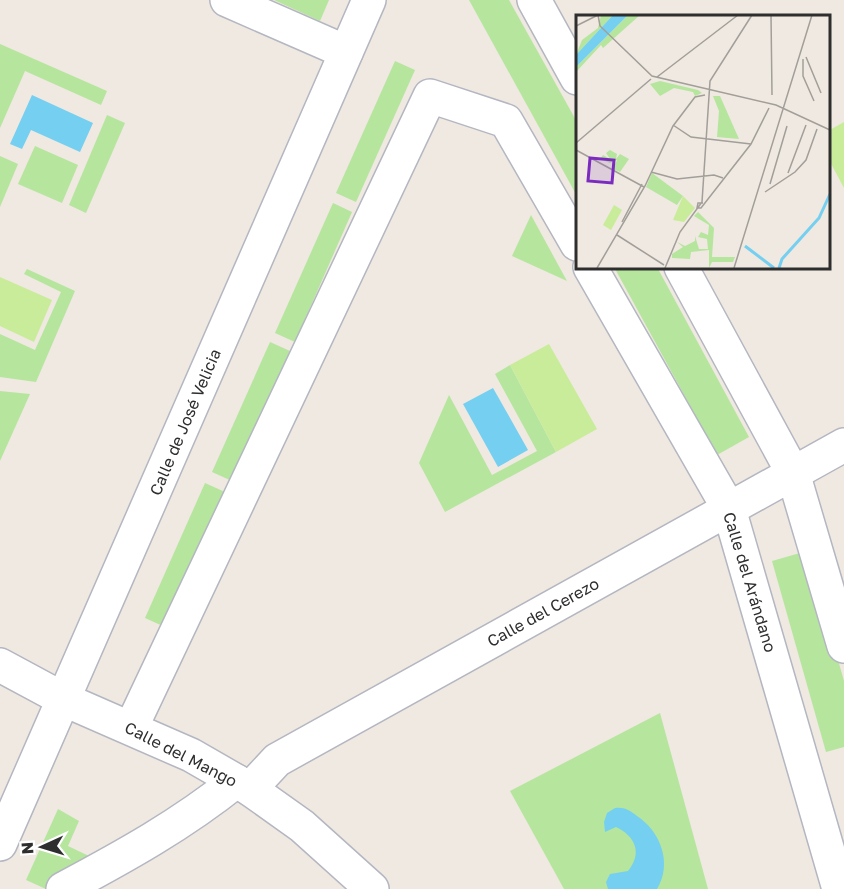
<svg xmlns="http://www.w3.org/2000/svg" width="844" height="889" viewBox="0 0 844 889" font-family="'Golos Text',sans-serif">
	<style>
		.green { fill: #b6e59e }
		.pitch { fill: #c9ec9a }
		.water { fill: #75cff0 }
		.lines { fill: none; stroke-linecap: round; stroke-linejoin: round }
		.street-casing { stroke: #b4b7c1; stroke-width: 36 }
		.secondary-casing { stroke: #b4b7c1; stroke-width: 36 }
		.street { stroke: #fff; stroke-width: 33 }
		.secondary { stroke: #fff; stroke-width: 33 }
		.labels { text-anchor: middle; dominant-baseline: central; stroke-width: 4.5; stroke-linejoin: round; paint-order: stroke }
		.street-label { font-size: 16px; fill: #2e2e2e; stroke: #fff }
		.inset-river { fill: none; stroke: #75cff0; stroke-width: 3 }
		.inset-road { fill: none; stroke: #a29e99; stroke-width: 1.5 }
		.view { fill: #7b2cbf; fill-opacity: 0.15; stroke: #7b2cbf; stroke-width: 3 }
		.inset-edge { fill: none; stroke: #2e2e2e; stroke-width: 3 }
	</style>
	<rect width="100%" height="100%" fill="#efe9e1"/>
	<g class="green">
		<path d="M274 0H329L320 21Z"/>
		<path d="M469 0H509L577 122V196Z"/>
		<path d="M0 44 107 91 101 105 25 71 0 128Z"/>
		<path d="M395 61 415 70 356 202 336 193Z"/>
		<path d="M107 115 125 123 86 213 69 205Z"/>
		<path d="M35 146 78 165 62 203 18 184Z"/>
		<path d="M0 156 18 164 0 207Z"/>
		<path d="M333 203 352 212 295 342 275 333Z"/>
		<path d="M531 215 567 281 512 256Z"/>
		<path d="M614 267H657L749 437 717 455Z"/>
		<path d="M27 269 75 291 36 382 0 377V334L35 350 61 292 24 274Z"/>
		<path d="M270 342 290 351 232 481 212 472Z"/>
		<path d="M510 365 556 452 445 512 419 463 449 395 492 475 537 451 495 374Z"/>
		<path d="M0 391 30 394 0 461Z"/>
		<path d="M205 483 225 492 165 627 145 618Z"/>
		<path d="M807 551 844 681V747L826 752 772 561Z"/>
		<path d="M660 713 708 889H564L510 791Z"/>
		<path d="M58 809 79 821 68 846 91 857 60 889H46L26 880Z"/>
	</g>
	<g class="pitch">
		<path d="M844 122V188L828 158V131Z"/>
		<path d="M0 277 52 300 34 342 0 326Z"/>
		<path d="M549 344 597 429 556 452 510 365Z"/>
	</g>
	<g class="water">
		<path d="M32 95 93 123 80 152 31 130 22 149 10 144Z"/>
		<path d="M493 388 528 450 498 467 463 404Z"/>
		<path d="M615 808C625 807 629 810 637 816 660 831 673 863 657 889H608L606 882 610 874 628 871C643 853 635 836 616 827L605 832 604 822 607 813Z"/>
	</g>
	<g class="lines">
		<defs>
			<g id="street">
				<path d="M227 0 346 52"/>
				<path d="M534 0 577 78"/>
				<path d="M590 267 729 509 839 889"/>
				<path d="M681 267 793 473 844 646"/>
				<path d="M0 665 65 700 191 755 250 789 302 826 372 889"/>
				<path d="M131 728 430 96 506 121 577 244"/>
				<path d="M250 789 277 760 844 445"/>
				<path d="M63 889C125 856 181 825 236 781"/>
			</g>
			<path id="secondary" d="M0 844 369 0"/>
		</defs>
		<use href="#street" class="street-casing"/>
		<use href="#secondary" class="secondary-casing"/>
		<use href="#street" class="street"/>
		<use href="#secondary" class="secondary"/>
	</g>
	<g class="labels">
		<g class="street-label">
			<text transform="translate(185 422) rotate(-67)">Calle de José Velicia</text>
			<text transform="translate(750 582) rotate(73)">Calle del Arándano</text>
			<text transform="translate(543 612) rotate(-29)">Calle del Cerezo</text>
			<text transform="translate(181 754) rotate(27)">Calle del Mango</text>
		</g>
	</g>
	<g transform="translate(576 15)">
		<rect width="254" height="254" fill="#efe9e1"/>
		<path d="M25 0H37L0 40 6 25 22 13ZM52 0H64L27 33 25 30 0 57V52ZM84 66 122 75 126 78 119 81 117 77 98 73 84 81 74 69ZM137 81H144L163 124 141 122 143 96ZM34 135 41 139 40 144 44 139 53 144 44 157 37 154 41 145 34 148 24 144 27 140 34 144 30 138ZM76 158 107 181 101 190 70 172ZM122 197 138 213 136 242H159L157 247H136L133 253V235L115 237 114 244 96 243V239L107 232 101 227 109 231 119 226V221L123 234H132L131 224 122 222 125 217 132 220 133 210 118 201Z" fill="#b6e59e"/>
		<path d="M107 181 119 193 108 207 97 205ZM38 190 46 195 35 215 27 210Z" fill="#c9ec9a"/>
		<path d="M37 0H52L0 52V40Z" fill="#75cff0"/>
		<path class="inset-river" d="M169 231 198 253M203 253 206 244 243 203 254 179"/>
		<path class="inset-road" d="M22 0 24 11 76 61 200 90 254 115M195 0 196 80M0 11 22 0M230 42 245 78M227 44V61L238 86M81 62 162 0M97 110 115 122 175 129M0 128 75 64M0 135 68 172M75 157 101 164 138 160 147 163M212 158 230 110M194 169 211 111M189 177 219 157 230 145 241 114M127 188H122L121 193H125L175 129 193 93M46 207 66 169M41 220 88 250M21 253 69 171 97 111 119 82 129 80M89 253 104 217 126 187 134 66 176 0M158 253 236 0"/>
		<path class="view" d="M14 143 38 145 36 168 12 166Z"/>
		<rect width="254" height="254" class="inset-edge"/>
	</g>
	<g transform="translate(42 847) rotate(266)" stroke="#ffffff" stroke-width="4.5" paint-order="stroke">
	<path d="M0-4.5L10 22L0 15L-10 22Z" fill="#2e2e2e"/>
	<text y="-9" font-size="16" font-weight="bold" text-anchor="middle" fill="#2e2e2e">N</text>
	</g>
</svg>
